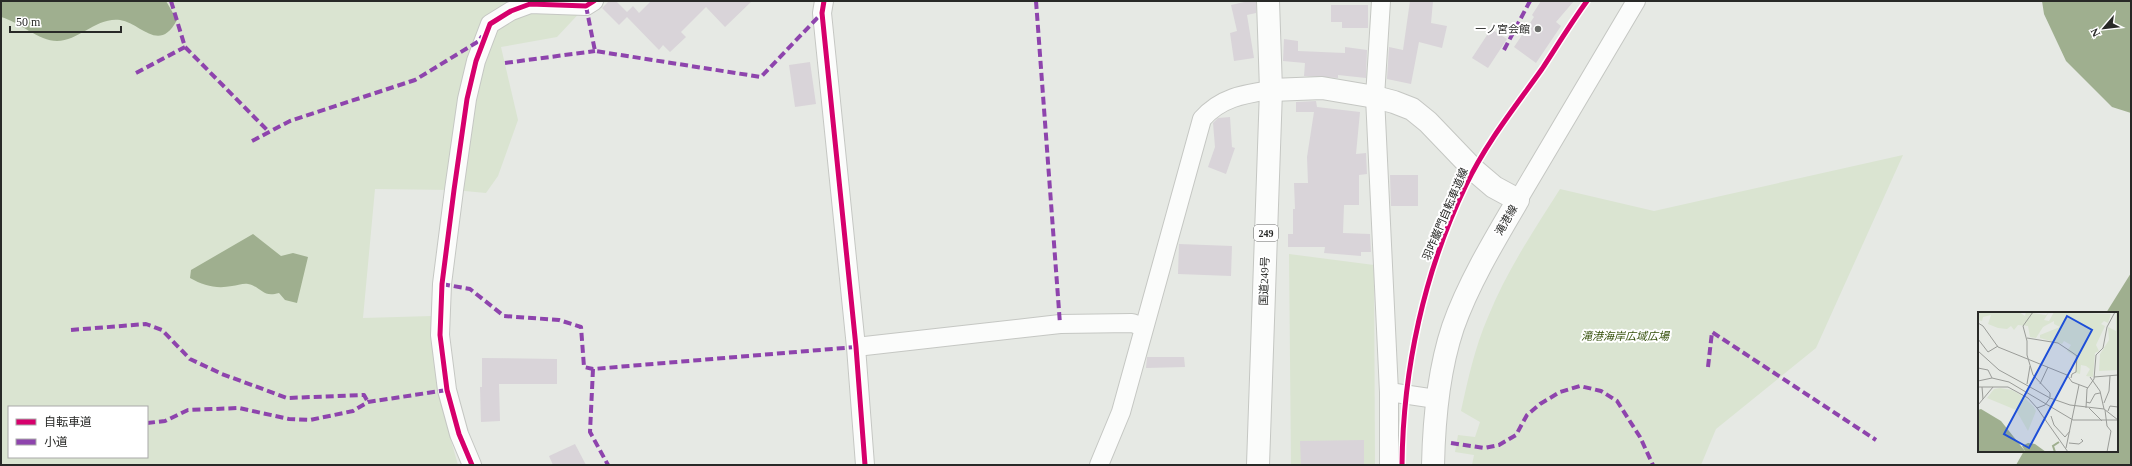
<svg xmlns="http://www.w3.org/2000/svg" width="2132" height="466" viewBox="0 0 2132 466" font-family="'Times New Roman','Noto Sans JP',serif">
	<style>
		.green { fill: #dae4d1; fill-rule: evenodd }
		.water { fill: #9faf8f }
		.building { fill: #d9d4d9 }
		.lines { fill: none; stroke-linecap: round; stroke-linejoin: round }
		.minor-casing { stroke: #c5c7c3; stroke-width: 20 }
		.major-casing { stroke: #c5c7c3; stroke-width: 24 }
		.highway-casing { stroke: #c5c7c3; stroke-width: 24 }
		.minor { stroke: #fbfcfb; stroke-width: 18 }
		.major { stroke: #fbfcfb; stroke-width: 22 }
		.highway { stroke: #fbfcfb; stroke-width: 22 }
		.quiet { stroke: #8e44ad; stroke-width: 4; stroke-dasharray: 8 4; stroke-linecap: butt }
		.cycleway-casing { stroke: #fff; stroke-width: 8 }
		.cycleway { stroke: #d6006c; stroke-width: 5 }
		.poi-dot { fill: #6a6c69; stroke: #fff; stroke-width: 1.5 }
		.labels { text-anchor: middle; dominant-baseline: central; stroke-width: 4; stroke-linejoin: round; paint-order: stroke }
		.shield { fill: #fff; stroke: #686968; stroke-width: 1 }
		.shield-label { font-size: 10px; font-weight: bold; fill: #282927 }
		.poi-label { font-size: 11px; fill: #282927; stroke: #fff; text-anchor: end }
		.street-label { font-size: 11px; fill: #282927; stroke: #fff }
		.park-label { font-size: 11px; font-style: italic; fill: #344f0a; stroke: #fff }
		.inset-river { fill: none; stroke: #9faf8f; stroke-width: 2 }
		.inset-road { fill: none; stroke: #9a9c98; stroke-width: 1 }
		.view { fill: #1d4ed8; fill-opacity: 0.15; stroke: #1d4ed8; stroke-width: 2 }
		.inset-edge { fill: none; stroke: #282927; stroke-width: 2 }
	</style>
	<rect width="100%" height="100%" fill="#e6e9e4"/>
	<g class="green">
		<path d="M1 1H569L586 6 557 37 501 47 518 120 498 176 486 193 454 190 375 189 363 318 432 316 450 437 458 465H1ZM9 407H147V457H9Z"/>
		<path d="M1903 155 1816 348 1716 429 1701 465H1472L1474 455 1455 452 1458 435 1475 437 1480 422 1461 411C1468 379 1475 347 1488 317 1506 272 1534 230 1560 189L1654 211Z"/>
		<path d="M1289 254 1374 265 1375 465H1291Z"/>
	</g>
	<g class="water">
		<path d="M1 1H166L177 20C159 54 141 23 120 20 96 17 79 41 57 41 39 41 19 22 1 17Z"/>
		<path d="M2042 1H2131V113L2112 107 2066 61 2044 14Z"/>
		<path d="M253 234 281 256 293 253 308 257 297 303 285 300 279 293C262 298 262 287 248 284 243 283 237 286 232 286 217 289 204 286 190 278L191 270Z"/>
		<path d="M2131 273V465H2016L2024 451H2117V313H2106Z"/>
	</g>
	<g class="building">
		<path d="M609 1H616L627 12 633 6 639 13 651 1H752L725 27 706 7 681 32 686 37 670 52 663 45 659 50 627 17 619 25 602 8Z"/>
		<path d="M1249 1H1256V13L1247 15 1254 58 1234 61 1230 33 1237 31 1231 5Z"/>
		<path d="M1410 1H1433L1431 23 1447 26 1442 48 1419 42 1411 84 1387 79 1389 47 1403 50Z"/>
		<path d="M1541 1H1574L1556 22 1561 26 1536 63 1514 47 1534 17 1532 15Z"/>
		<path d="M1331 5H1368V28H1342V22H1331Z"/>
		<path d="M1491 29 1507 39 1488 68 1472 58Z"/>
		<path d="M1284 39 1298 41V51L1345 53V47L1367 50 1366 78 1338 75V78L1304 76 1305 63 1283 61Z"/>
		<path d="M810 62 816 104 795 107 789 65Z"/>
		<path d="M1316 101 1317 107 1360 112 1356 154 1366 153 1367 174 1359 175V205H1344L1343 233 1370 234 1371 252H1361V256L1324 253 1325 247H1288V234H1293V209H1295L1294 183H1308L1307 157 1314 112H1296V102Z"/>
		<path d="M1230 117 1232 147 1235 148 1226 174 1208 167 1215 147 1213 123 1218 118Z"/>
		<path d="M1390 175H1418V206H1391Z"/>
		<path d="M1179 244 1232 246 1231 276 1178 274Z"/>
		<path d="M1147 357H1184L1185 367 1146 368Z"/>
		<path d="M482 358 557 359V384H499L500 421 481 422 480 387H482Z"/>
		<path d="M1364 440V465H1301L1300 441Z"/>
		<path d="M575 444 586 465H553L549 456Z"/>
	</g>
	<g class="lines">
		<defs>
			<g id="minor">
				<path d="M824 1 822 13 856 347 865 465"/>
				<path d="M1381 1 1375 97 1389 392V465"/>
				<path d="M1518 200 1636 1"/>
				<path d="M856 347 1060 324 1132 323 1144 327"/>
				<path d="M1389 392 1436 399"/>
				<path d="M472 465 459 434 447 390 440 335 442 284 454 190 467 99 476 61 490 24 511 11 530 4 586 6 594 1"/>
				<path d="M1099 465 1121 412 1202 119C1221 97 1245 94 1271 90"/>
			</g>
			<path id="major" d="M1271 90 1322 88 1375 97 1394 102 1412 109 1428 122 1474 170 1494 187 1518 200C1495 239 1468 284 1453 327 1438 372 1434 419 1433 465"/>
			<path id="highway" d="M1258 465 1271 90 1268 1"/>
		</defs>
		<use href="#minor" class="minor-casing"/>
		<use href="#major" class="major-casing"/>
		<use href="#highway" class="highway-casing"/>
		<use href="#minor" class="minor"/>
		<use href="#major" class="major"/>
		<use href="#highway" class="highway"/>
		<g class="quiet">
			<path d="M171 1 185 47 269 132"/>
			<path d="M1036 1 1060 324"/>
			<path d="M586 6 595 51 761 77 822 13"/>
			<path d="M1504 50 1530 1"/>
			<path d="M505 63 595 51"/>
			<path d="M136 73 185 47"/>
			<path d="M252 141 290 121 415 80 479 41 482 36"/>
			<path d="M442 284 470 289 504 316 559 320 581 327 584 367 593 369 856 347"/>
			<path d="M71 330 146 324 162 330 190 359 222 374 287 398 364 395 368 402"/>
			<path d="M1708 367 1712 332 1876 440"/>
			<path d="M593 369 590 432 608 465"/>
			<path d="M147 423 165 421 188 410 239 408 289 419 310 420 353 411 368 402 447 390"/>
			<path d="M1451 443 1484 448 1499 445 1516 435 1527 415 1540 404 1560 392 1580 386 1601 391 1617 401 1640 437 1653 465"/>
		</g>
		<defs>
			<g id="cycleway">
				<path d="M824 1 822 13 856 347 865 465"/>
				<path d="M472 465 459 434 447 390 440 335 442 284 454 190 467 99 476 61 490 24 511 11 530 4 586 6 594 1"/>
				<path d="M1402 465C1403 369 1424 272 1466 185 1486 143 1515 107 1542 69 1557 46 1571 23 1587 1"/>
			</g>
		</defs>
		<use href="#cycleway" class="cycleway-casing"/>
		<use href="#cycleway" class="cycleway"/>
	</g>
	<circle class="poi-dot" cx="1538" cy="29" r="4"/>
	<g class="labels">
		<rect class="shield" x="1254" y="225" width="24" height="16" rx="3"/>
		<g class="shield-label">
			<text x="1266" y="233">249</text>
		</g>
		<g class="poi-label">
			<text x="1530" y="29">一ノ宮会館</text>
		</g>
		<g class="street-label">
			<text transform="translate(1445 214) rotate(-67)">羽咋巌門自転車道線</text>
			<text transform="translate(1506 220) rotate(-60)">滝港線</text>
			<text transform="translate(1264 281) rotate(-88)">国道249号</text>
		</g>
		<g class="park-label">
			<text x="1625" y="336">滝港海岸広域広場</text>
		</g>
	</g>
	<g transform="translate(1978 312)">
		<rect width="140" height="140" fill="#e6e9e4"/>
		<path d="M0 0H41L47 4 48 0 68 3 71 0 66 8 71 9 76 0 133 2 130 11 126 9 123 12 127 14 118 33 121 39 117 41 115 65 108 64 112 57 108 54 103 53 102 62 98 61 97 44 89 39 93 33 86 29 84 32 62 26V23L82 15 76 12V9L65 15 58 26 52 25 50 14 40 13 36 18 33 14 29 17 20 16 10 12 13 3 5 5 4 9 0 8ZM138 0H140V58L121 59 122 42 131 28 130 15 138 19ZM22 76 34 78 46 85 56 95 58 99 50 119 38 98 9 86 16 77Z" fill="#dae4d1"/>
		<path d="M3 97 23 109 47 139 44 134 50 131 57 132 68 140H0V98Z" fill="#9faf8f"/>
		<path class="inset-river" d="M77 140 75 134 81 130"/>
		<path class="inset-road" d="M55 0 45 14 49 29V43L55 63 72 81V85M0 11 5 14 20 35 89 63 94 70 110 76M49 26 80 31 95 41 99 44 98 60 94 62 93 66M0 27 10 40 20 34M0 39 21 58 72 86 92 93 126 97 140 108M0 56 10 58 14 66M112 65 122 79 126 97M116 65 140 63M0 69 14 66 31 70 95 108H139M49 72 52 54M62 72 70 55M0 75H30L50 86 59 96 67 93 72 86M4 75 5 87M108 90 112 91 117 82 122 81M126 91 131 79 132 64M0 93 15 75M59 96 90 140M108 96 109 77 116 67 118 43 125 36 129 15 137 0M111 96 124 109M127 98 129 114 133 119 129 140M130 99 132 94 140 95M73 104 76 113 87 125 92 119M91 131 101 132 105 129 103 127M88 136 101 73"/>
		<path class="view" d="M89 4 114 18 51 136 26 122Z"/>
		<rect width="140" height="140" class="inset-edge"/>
	</g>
	<rect width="2132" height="466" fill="none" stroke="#282927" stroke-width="4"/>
	<rect x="8" y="406" width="140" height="52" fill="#ffffff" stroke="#a9a9a9"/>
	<rect x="16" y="419" width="20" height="6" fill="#d6006c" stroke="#a9a9a9"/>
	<text x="44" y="426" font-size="12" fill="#282927">自転車道</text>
	<rect x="16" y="439" width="20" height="6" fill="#8e44ad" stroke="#a9a9a9"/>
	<text x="44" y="446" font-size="12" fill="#282927">小道</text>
	<g transform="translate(2104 28) rotate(242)" stroke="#ffffff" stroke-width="3" paint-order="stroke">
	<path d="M0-3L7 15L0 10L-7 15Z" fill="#282927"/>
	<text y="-6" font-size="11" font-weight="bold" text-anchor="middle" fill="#282927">N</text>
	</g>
	<path d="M10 26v6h111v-6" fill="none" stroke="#282927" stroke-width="2"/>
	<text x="16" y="26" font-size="12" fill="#282927" stroke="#ffffff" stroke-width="3" paint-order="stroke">50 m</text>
</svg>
